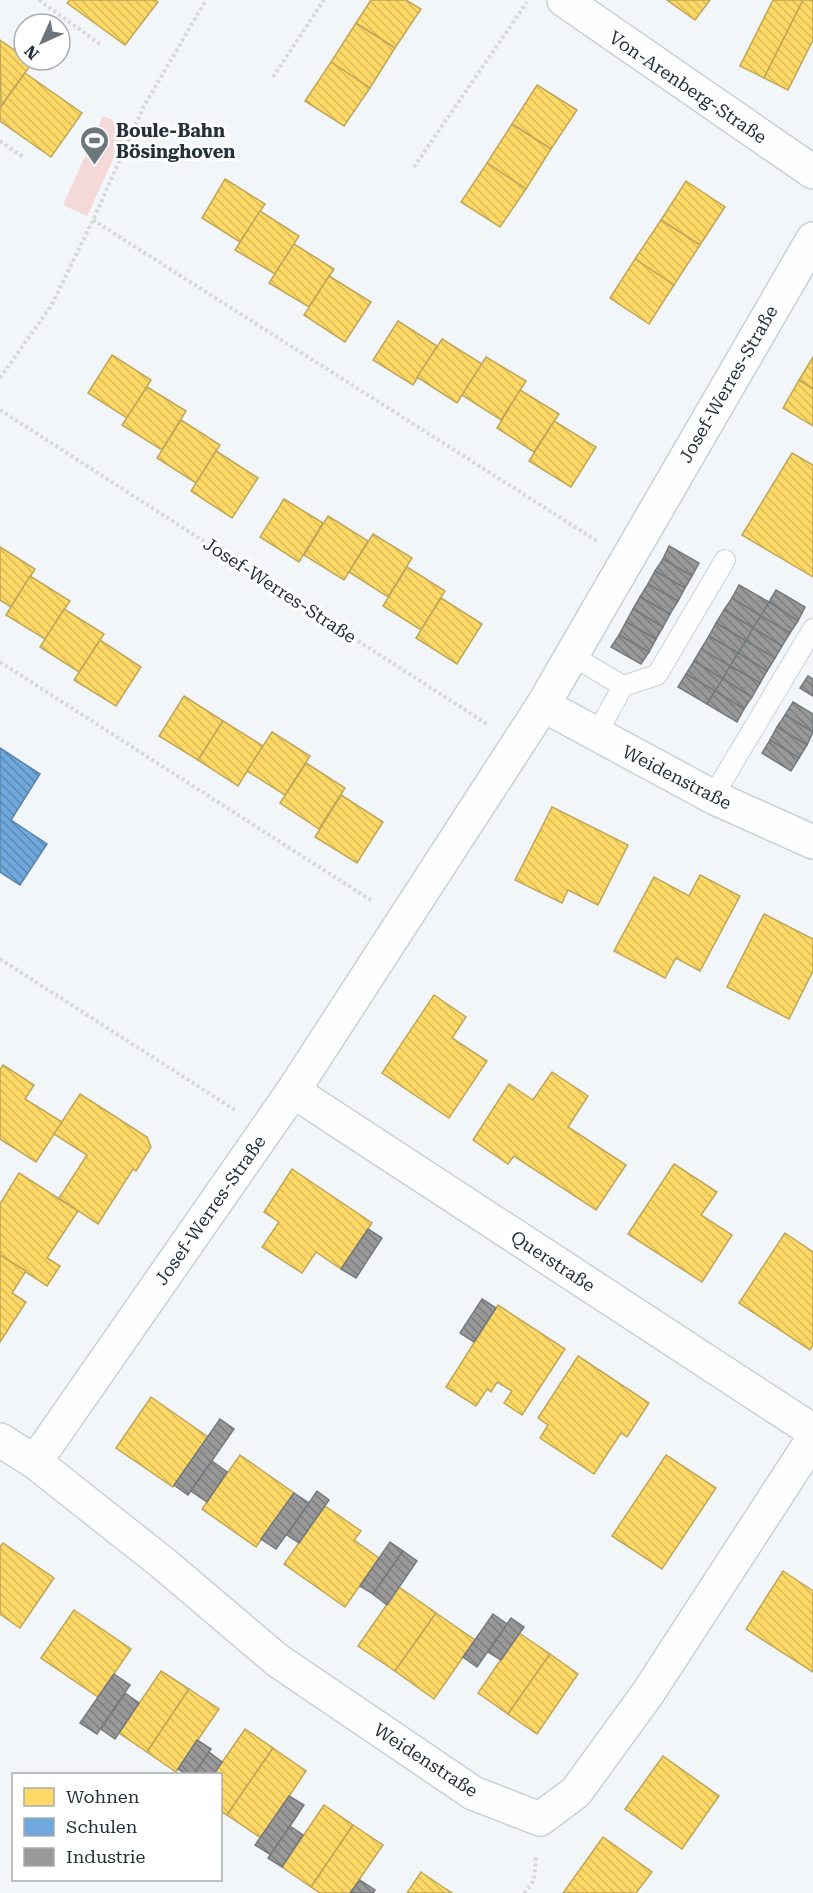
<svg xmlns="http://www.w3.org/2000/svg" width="813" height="1893" viewBox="0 0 813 1893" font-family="'Roboto Serif',serif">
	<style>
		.pitch { fill: #f4d9d8 }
		.homes { fill: url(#homes-back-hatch); stroke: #bea758; stroke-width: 1.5 }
		.schools { fill: url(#schools-back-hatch); stroke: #5984ab; stroke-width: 1.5 }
		.industry { fill: url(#industry-back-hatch); stroke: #767a7c; stroke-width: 1.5 }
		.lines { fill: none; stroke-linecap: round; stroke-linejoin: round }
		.lane-casing { stroke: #cad1d6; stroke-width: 22 }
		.street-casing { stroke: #cad1d6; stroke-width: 36 }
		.path { stroke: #d7d8da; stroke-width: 4; stroke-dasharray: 3 3; stroke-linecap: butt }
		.lane { stroke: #fdfefe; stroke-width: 20 }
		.street { stroke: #fdfefe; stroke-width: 33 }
		.labels { text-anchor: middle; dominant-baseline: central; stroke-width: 6; stroke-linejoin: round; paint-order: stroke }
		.street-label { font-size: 18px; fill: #253139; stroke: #fff }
		.poi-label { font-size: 18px; font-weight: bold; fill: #253139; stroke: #fff; text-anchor: start }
	</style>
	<defs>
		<pattern id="homes-back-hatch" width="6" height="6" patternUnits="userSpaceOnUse" patternTransform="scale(1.5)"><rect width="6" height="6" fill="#ffd966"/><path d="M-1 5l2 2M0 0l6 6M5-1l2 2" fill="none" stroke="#dabb59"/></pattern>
		<pattern id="schools-back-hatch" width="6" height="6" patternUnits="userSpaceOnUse" patternTransform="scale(1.5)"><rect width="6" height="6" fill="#6fa8dc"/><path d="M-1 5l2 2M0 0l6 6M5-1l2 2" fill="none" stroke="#5b89b3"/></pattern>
		<pattern id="industry-back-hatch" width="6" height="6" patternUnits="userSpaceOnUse" patternTransform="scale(1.5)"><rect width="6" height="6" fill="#999"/><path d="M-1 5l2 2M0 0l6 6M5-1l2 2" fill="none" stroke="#7d7d7e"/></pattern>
	</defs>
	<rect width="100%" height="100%" fill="#f3f6f9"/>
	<path class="pitch" d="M103 116 128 127 87 216 63 205Z"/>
	<g class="homes">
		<path d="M70 0H155L158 2 125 45 67 3Z"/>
		<path d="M371 0H406L421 9 395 48 356 23Z"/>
		<path d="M667 0H710L695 20Z"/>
		<path d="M773 0H803L764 78 740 66Z"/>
		<path d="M803 0H813V40L788 90 764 78Z"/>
		<path d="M356 23 395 48 370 88 331 62Z"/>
		<path d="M0 40 24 57V60L32 63 1 106Z"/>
		<path d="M331 62 370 88 344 126 305 101Z"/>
		<path d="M25 73 82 113 51 157 0 121V108Z"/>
		<path d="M537 85 577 110 551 149 512 124Z"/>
		<path d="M512 124 551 149 526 189 487 163Z"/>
		<path d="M487 163 526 189 500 227 461 202Z"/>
		<path d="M225 179 265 204 240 242 202 218Z"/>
		<path d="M686 181 725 207 700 245 661 220Z"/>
		<path d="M260 211 299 236 275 274 235 250Z"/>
		<path d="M661 220 700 245 674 285 635 259Z"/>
		<path d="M294 244 334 269 309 307 269 283Z"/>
		<path d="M635 259 674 285 649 324 610 298Z"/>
		<path d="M329 276 371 302 345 342 304 315Z"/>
		<path d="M398 321 437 346 413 385 373 360Z"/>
		<path d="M442 339 482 364 457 403 417 377Z"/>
		<path d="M112 355 151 380 127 418 88 393Z"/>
		<path d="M486 357 526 381 501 420 462 395Z"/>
		<path d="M813 357V389L799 380Z"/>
		<path d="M799 380 813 389V426L783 408Z"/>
		<path d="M147 387 186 411 162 450 122 425Z"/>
		<path d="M520 390 559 414 534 452 497 428Z"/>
		<path d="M181 420 220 445 196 483 157 458Z"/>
		<path d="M554 421 596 447 571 487 529 461Z"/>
		<path d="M216 451 258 478 232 518 191 491Z"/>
		<path d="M792 453 813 465V577L742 535Z"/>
		<path d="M284 499 323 523 299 562 260 537Z"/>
		<path d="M328 516 368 541 344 580 304 555Z"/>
		<path d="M373 534 412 558 388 597 349 572Z"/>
		<path d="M0 547 35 569 11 607 0 600Z"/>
		<path d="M407 567 445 591 421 630 383 606Z"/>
		<path d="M30 576 70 601 45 639 6 615Z"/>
		<path d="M441 598 482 624 457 664 416 638Z"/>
		<path d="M64 609 104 634 79 672 40 647Z"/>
		<path d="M100 640 141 667 116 706 74 680Z"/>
		<path d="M184 696 223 721 198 760 159 736Z"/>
		<path d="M223 721 263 746 238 786 198 760Z"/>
		<path d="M272 732 310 756 285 795 247 771Z"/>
		<path d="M306 763 345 788 319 829 280 803Z"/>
		<path d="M341 795 383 822 357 863 315 837Z"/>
		<path d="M552 807 628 845 598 905 568 890 562 903 515 880Z"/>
		<path d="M700 875 740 896 700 971 676 958 665 978 614 951 654 877 689 896Z"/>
		<path d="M764 914 813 939V971L789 1019 727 987Z"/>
		<path d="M434 995 466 1017 452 1038 487 1061 449 1118 382 1073Z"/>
		<path d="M3 1065 34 1085 25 1099 62 1122 36 1162 0 1139V1070Z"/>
		<path d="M552 1072 588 1096 568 1127 626 1165 596 1210 514 1156 508 1164 473 1140 509 1084 533 1100Z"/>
		<path d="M80 1094 147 1137 151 1147 136 1171 133 1169 98 1224 59 1198 87 1155 54 1134Z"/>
		<path d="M674 1164 717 1192 701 1215 732 1235 702 1282 628 1234Z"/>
		<path d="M292 1169 372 1223 341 1269 316 1252 302 1273 262 1247 279 1222 264 1212Z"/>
		<path d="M19 1173 78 1211 47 1258 60 1266 47 1286 0 1255V1204Z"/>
		<path d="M785 1233 813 1252V1345L810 1350 739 1303Z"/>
		<path d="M0 1255 26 1271 12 1293 26 1302 0 1342Z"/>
		<path d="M498 1305 565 1349 522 1415 504 1403 512 1391 497 1382 491 1392 487 1389 476 1406 446 1387Z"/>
		<path d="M578 1356 649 1403 627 1437 621 1433 594 1474 540 1438 548 1425 538 1418Z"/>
		<path d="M151 1397 208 1437 173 1487 116 1448Z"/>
		<path d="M240 1455 294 1493 256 1547 202 1509Z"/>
		<path d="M666 1455 716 1488 662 1569 612 1536Z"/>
		<path d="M325 1506 361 1531 354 1540 379 1558 345 1607 284 1564Z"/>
		<path d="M3 1543 54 1578 20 1628 0 1614V1547Z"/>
		<path d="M783 1571 813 1591V1672L746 1629Z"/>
		<path d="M399 1587 436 1613 395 1671 358 1646Z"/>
		<path d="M74 1610 131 1649 98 1697 41 1658Z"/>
		<path d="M436 1613 475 1640 434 1699 395 1671Z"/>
		<path d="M519 1633 550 1654 508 1714 478 1693Z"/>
		<path d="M550 1654 578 1674 537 1734 508 1714Z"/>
		<path d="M161 1671 189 1689 147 1752 119 1733Z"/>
		<path d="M189 1689 219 1709 176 1772 147 1752Z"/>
		<path d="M245 1729 273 1748 227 1815 220 1811V1774H214Z"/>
		<path d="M273 1748 306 1771 261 1838 227 1815Z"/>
		<path d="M663 1756 719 1796 682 1849 625 1809Z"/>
		<path d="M324 1805 353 1825 311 1887 282 1867Z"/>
		<path d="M353 1825 383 1845 350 1893H320L311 1887Z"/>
		<path d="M603 1837 652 1872 636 1893H563Z"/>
		<path d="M421 1872 440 1885 452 1893H407Z"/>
	</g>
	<path class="schools" d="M0 748 40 774 11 820 47 844 20 885 0 872Z"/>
	<g class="industry">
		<path d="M669 546 699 563 692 576 663 559Z"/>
		<path d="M663 559 692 576 685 588 655 571Z"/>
		<path d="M655 571 685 588 678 601 648 584Z"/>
		<path d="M648 584 678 601 670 614 640 597Z"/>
		<path d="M739 585 769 602 761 616 732 598Z"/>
		<path d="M776 590 805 607 798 621 769 602Z"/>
		<path d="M640 597 670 614 663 627 633 609Z"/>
		<path d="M732 598 761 616 753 628 724 610Z"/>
		<path d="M769 602 798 621 790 633 761 616Z"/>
		<path d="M633 609 663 627 656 639 626 622Z"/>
		<path d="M724 610 753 628 746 641 716 623Z"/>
		<path d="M761 616 790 633 782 646 753 628Z"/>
		<path d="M626 622 656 639 649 652 619 635Z"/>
		<path d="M716 623 746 641 738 653 709 636Z"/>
		<path d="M753 628 782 646 775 658 746 641Z"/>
		<path d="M619 635 649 652 641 664 611 647Z"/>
		<path d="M709 636 738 653 730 666 701 649Z"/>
		<path d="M746 641 775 658 767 671 738 653Z"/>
		<path d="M701 649 730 666 723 679 694 661Z"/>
		<path d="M738 653 767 671 760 683 730 666Z"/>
		<path d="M694 661 723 679 715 691 686 674Z"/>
		<path d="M730 666 760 683 752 697 723 679Z"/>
		<path d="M686 674 715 691 707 704 678 687Z"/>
		<path d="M808 676 813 679V696L800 688Z"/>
		<path d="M723 679 752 697 744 709 715 691Z"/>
		<path d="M715 691 744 709 737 722 707 704Z"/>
		<path d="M793 702 813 714V732L785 715Z"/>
		<path d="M785 715 813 732 807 745 777 727Z"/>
		<path d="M777 727 807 745 799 758 770 740Z"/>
		<path d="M770 740 799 758 791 771 762 753Z"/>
		<path d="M368 1229 382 1238 356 1278 341 1269Z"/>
		<path d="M482 1299 496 1308 474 1342 460 1333Z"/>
		<path d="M220 1419 234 1429 188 1495 174 1485Z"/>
		<path d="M212 1461 227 1472 207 1502 191 1491Z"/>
		<path d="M317 1491 329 1500 299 1543 287 1535Z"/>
		<path d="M294 1493 309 1503 276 1549 261 1539Z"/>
		<path d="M390 1542 403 1551 373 1594 360 1586Z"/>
		<path d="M403 1551 417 1561 387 1605 373 1594Z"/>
		<path d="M493 1614 507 1624 477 1667 463 1657Z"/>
		<path d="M511 1618 524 1627 501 1660 488 1652Z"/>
		<path d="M114 1674 130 1685 97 1734 80 1723Z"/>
		<path d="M125 1693 139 1703 115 1739 101 1729Z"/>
		<path d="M197 1740 211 1749 194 1774H186L178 1769Z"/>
		<path d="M209 1752 222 1762 214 1774H194Z"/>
		<path d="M289 1796 304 1805 271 1855 255 1845Z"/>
		<path d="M290 1826 303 1835 282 1867 268 1858Z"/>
		<path d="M360 1880 375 1890 373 1893H350Z"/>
	</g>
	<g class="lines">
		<defs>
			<g id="lane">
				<path d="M571 655 623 686"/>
				<path d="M596 735 623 686 657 675 725 560"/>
				<path d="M715 798 722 781 813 629"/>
			</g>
			<g id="street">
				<path d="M564 0 813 172"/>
				<path d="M543 705 715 798 813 842"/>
				<path d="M293 1091 813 1431"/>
				<path d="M0 1440 35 1462 293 1091 543 705 813 239"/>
				<path d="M35 1462 164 1564 277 1660 473 1793 540 1819 576 1792 648 1693 813 1439"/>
			</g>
		</defs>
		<use href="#lane" class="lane-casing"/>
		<use href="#street" class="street-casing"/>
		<g class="path">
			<path d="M39 0 100 44"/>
			<path d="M273 77 324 0"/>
			<path d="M0 141 23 157"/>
			<path d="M414 167 527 2"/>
			<path d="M93 220 597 541"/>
			<path d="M0 378 51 306 93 220 144 106 206 0"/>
			<path d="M0 410 487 724"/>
			<path d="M0 662 372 901"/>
			<path d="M0 959 235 1110"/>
			<path d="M524 1893 534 1880 536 1855"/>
		</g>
		<use href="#lane" class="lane"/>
		<use href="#street" class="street"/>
	</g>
	<defs>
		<symbol id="stadium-pin" viewBox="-11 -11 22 30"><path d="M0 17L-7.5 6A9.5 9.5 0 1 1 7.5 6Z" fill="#6d767c" stroke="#fff"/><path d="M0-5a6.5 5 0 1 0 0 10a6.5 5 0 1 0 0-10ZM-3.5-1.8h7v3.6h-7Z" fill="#fff"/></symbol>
	</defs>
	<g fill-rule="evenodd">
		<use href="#stadium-pin" x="78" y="124" width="33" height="45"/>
	</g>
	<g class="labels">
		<g class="street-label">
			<text transform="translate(688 87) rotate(34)">Von-Arenberg-Straße</text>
			<text transform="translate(728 384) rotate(-60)">Josef-Werres-Straße</text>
			<text transform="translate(280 590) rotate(33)">Josef-Werres-Straße</text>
			<text transform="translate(677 777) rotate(27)">Weidenstraße</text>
			<text transform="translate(210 1210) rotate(-55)">Josef-Werres-Straße</text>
			<text transform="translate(553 1261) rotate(33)">Querstraße</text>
			<text transform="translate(426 1760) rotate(33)">Weidenstraße</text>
		</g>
		<g class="poi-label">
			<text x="116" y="130">Boule-Bahn<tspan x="116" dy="21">Bösinghoven</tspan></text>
		</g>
	</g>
	<rect x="12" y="1773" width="210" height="108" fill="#ffffff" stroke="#a8adb0" stroke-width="1.5"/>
	<rect x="24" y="1788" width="30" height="18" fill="#ffd966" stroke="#a8adb0" stroke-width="1.5"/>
	<text x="66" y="1803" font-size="18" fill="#253139">Wohnen</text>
	<rect x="24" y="1818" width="30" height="18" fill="#6fa8dc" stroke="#a8adb0" stroke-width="1.5"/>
	<text x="66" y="1833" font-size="18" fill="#253139">Schulen</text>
	<rect x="24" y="1848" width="30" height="18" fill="#999999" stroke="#a8adb0" stroke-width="1.5"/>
	<text x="66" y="1863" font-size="18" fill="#253139">Industrie</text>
	<g transform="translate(42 42) rotate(225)"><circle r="28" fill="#ffffff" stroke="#a8adb0" stroke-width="1.5"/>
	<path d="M0-4.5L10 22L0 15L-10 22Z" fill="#6d767c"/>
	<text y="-9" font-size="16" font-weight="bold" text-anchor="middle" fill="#253139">N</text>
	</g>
</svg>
